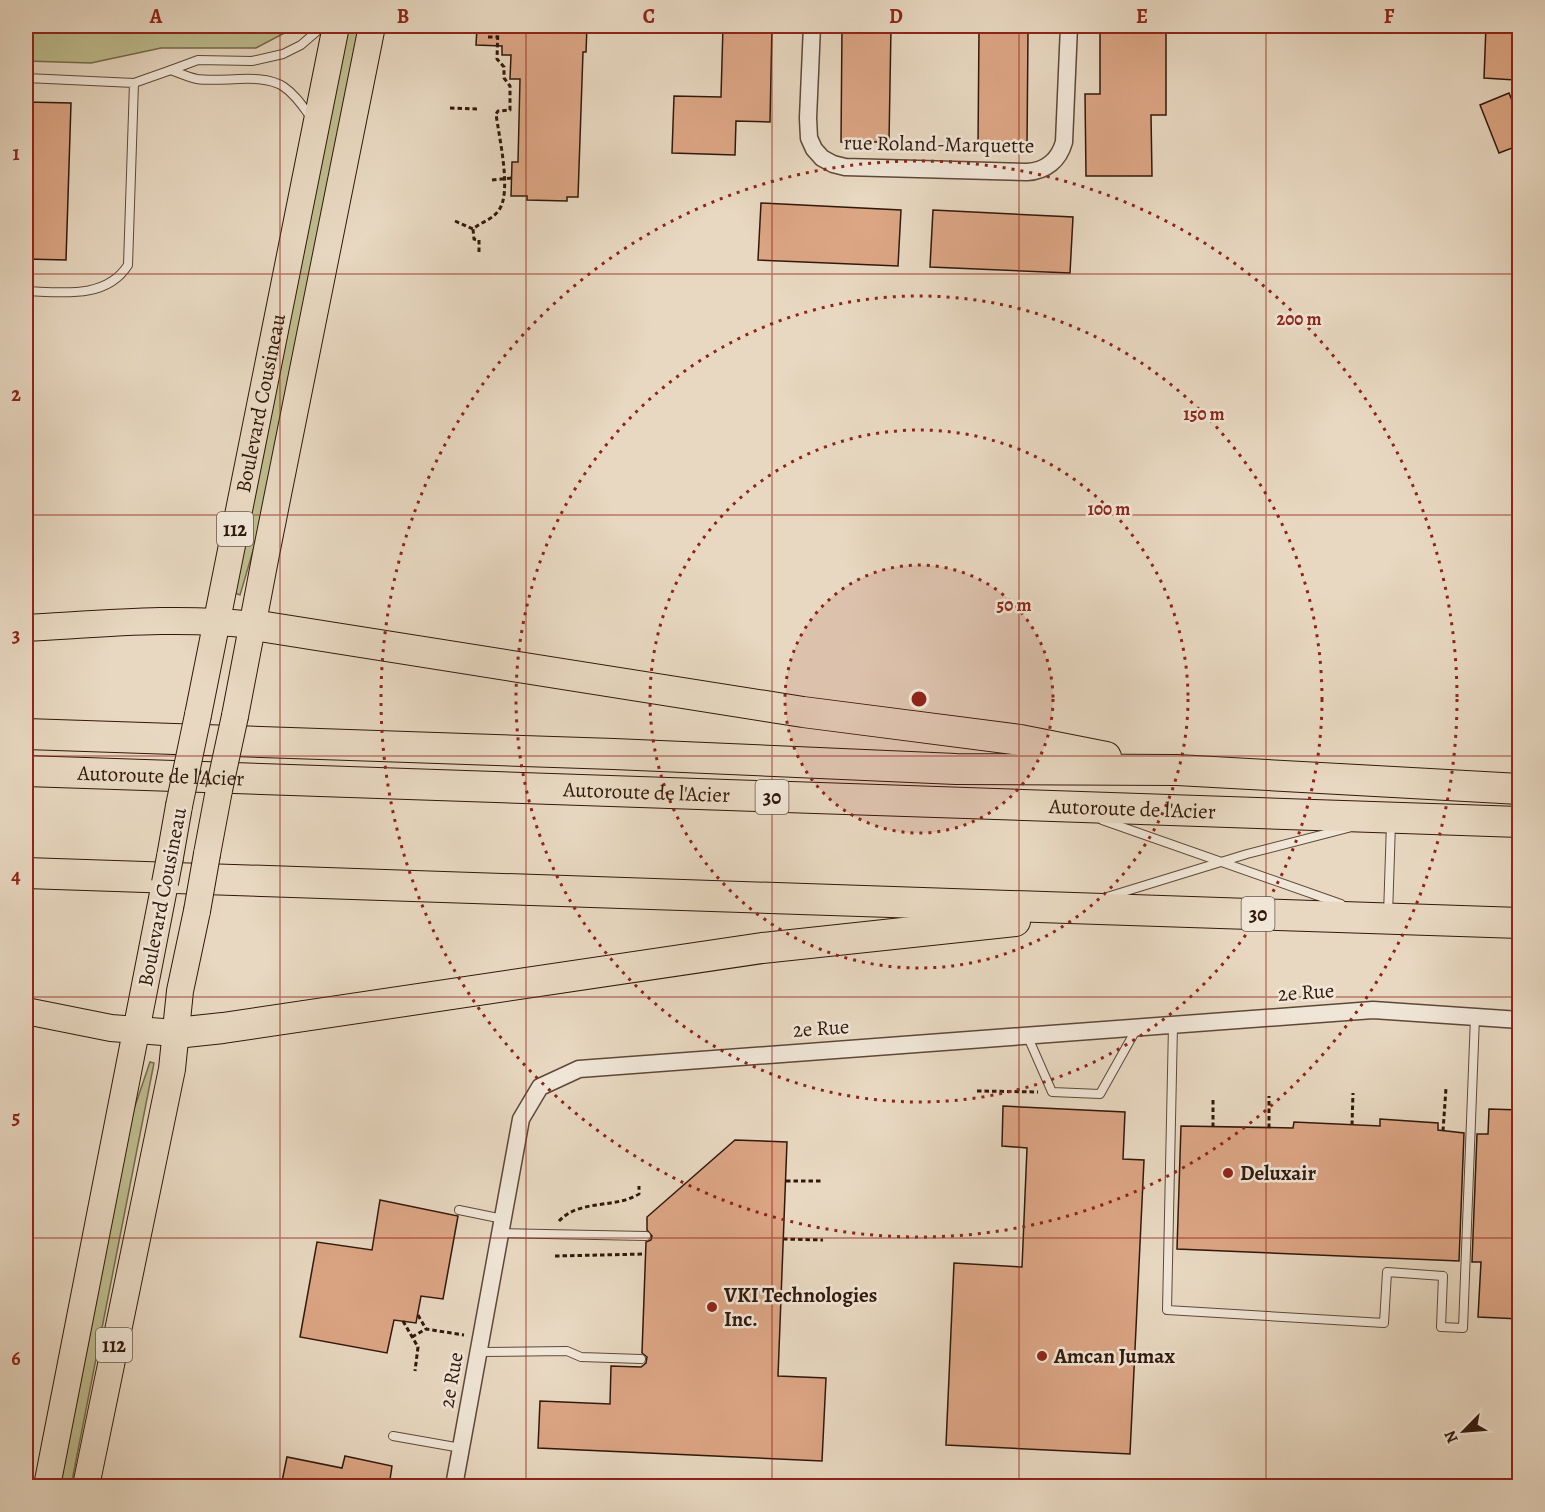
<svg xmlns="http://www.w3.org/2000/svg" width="1545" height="1512" viewBox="0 0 1545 1512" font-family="Alegreya,serif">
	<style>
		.green { fill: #bdbc8e; stroke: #776a4c; stroke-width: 1.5 }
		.building { fill: #dca584; stroke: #31180b; stroke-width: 1.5 }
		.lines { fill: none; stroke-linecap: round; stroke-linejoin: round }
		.lane-casing { stroke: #5f4838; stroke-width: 10 }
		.street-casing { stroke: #5f4838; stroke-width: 19 }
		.primary-casing { stroke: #31180b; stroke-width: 28 }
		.highway-casing { stroke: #31180b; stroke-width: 32 }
		.path { stroke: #31180b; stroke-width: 3; stroke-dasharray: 4.5 3; stroke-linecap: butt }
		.lane { stroke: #f0e6d7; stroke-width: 8 }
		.street { stroke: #f0e6d7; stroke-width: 16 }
		.primary { stroke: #e8d8c1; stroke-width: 26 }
		.highway { stroke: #e8d8c1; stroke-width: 30 }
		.primary-bridge-casing { stroke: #31180b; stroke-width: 28; stroke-linecap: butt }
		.primary-bridge { stroke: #e8d8c1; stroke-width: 26 }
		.grid { fill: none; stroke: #8f2418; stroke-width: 1.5; stroke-opacity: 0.55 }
		.ring { fill: none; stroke: #8f2418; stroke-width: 3; stroke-dasharray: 3 6 }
		.poi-dot { fill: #8f2418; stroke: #f0e6d7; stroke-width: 2 }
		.labels { text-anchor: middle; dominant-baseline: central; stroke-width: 5; stroke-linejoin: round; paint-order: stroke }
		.shield { fill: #f0e6d7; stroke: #6a5648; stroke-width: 1.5 }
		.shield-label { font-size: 20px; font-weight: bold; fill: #31180b }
		.street-label { font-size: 21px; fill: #31180b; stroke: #f0e6d7 }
		.poi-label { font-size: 21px; font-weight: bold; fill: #31180b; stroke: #f0e6d7; text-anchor: start }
		.centre { fill: #8f2418; stroke: #f0e6d7; stroke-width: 3 }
		.ring-label { font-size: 18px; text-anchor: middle; font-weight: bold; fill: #8f2418; stroke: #f0e6d7; stroke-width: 5; stroke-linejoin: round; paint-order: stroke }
		.neatline { fill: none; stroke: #8f2418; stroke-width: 2 }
		.grid-label { font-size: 20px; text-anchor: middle; font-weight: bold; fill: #8f2418 }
	</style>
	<rect width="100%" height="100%" fill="#e8d8c1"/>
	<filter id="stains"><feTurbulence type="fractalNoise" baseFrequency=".00333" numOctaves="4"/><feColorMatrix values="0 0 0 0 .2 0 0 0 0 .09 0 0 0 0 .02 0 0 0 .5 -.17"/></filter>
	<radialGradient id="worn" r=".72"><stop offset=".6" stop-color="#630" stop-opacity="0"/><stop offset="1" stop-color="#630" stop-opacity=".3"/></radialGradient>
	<g class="green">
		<path d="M26 26H294V28L256 48H161L91 63 26 61Z"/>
		<path d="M347 26H361L255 544 240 595 235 593Z"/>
		<path d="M150 1062 154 1063 71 1486H58L124 1151 134 1109Z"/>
	</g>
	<g class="building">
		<path d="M499 26H587L586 52H583L578 197H567V201L527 200V196H511L512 162H518L520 79H510L511 55H502V46L476 45 477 27 499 28Z"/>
		<path d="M723 26H772L770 122 736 121 735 155 672 153 674 96 721 97Z"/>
		<path d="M1100 26H1166V115H1151L1152 176H1086L1085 94H1100Z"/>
		<path d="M1486 26H1518L1515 80 1484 78Z"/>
		<path d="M842 27H891L889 142H841Z"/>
		<path d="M979 31H1028L1027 147 978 146Z"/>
		<path d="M1509 93 1520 120V145L1499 153 1480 105Z"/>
		<path d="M26 102 71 103 66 260 26 259Z"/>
		<path d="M761 203 901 210 898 266 758 260Z"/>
		<path d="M933 210 1073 217 1070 273 930 267Z"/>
		<path d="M1003 1106 1125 1112 1123 1159 1144 1160 1130 1454 946 1445 954 1263 1022 1267 1027 1148 1002 1146Z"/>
		<path d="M1489 1109 1520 1110V1319L1478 1317 1481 1262H1472L1477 1134H1488Z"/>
		<path d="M1380 1119 1438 1123V1130L1464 1133 1459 1261 1177 1249 1181 1126 1293 1128 1294 1122 1380 1126Z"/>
		<path d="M735 1140 787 1142 778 1376 826 1378 822 1461 538 1448 540 1401 610 1404 611 1366 641 1367 646 1363 647 1357 642 1353 646 1242 651 1240 652 1236 647 1230V1217Z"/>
		<path d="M380 1200 458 1216 443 1299 421 1296 416 1323 394 1320 387 1353 300 1337 317 1242 372 1250Z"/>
		<path d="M345 1456 392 1466 389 1486H281L287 1457 342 1468Z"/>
	</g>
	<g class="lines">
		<defs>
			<g id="lane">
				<path d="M26 78 134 83 128 265C106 300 60 292 26 291"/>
				<path d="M134 83 171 70"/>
				<path d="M312 119C304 108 296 95 284 87 262 72 223 83 197 79 188 77 179 73 171 70L198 60 252 61 283 54 301 45 323 26"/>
				<path d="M1102 820 1341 904"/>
				<path d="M1107 897 1247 854 1348 828"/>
				<path d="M1388 915 1391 823"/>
				<path d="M1173 1025 1167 1310 1384 1323 1387 1272 1443 1276 1441 1327 1463 1328 1475 1017"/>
				<path d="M1027 1035 1052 1092 1100 1094 1137 1028"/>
				<path d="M459 1210 503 1219"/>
				<path d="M500 1233 646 1236"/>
				<path d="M479 1352 567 1351 581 1357 641 1359"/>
				<path d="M393 1436 461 1448"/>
			</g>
			<g id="street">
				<path d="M812 26 808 118 809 138 814 149 822 158 833 164 845 167 1027 172C1046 171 1059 160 1064 142L1069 26"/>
				<path d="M454 1486 521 1119 540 1087 579 1069 1373 1010 1520 1020"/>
			</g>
			<g id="primary">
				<path d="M26 628C101 624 177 616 253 625"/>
				<path id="s1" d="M198 715 336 26"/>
				<path d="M235 716 266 554 372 26"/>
				<path d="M207 854 219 790"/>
				<path d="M170 857 179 806"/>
				<path d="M26 1011 111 1028 176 1033"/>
				<path d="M47 1486 165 883"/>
				<path d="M86 1486 172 1069 180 991 197 911"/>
			</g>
			<g id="highway">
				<path d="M253 625 803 712 1020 740 1106 757"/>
				<path d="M26 734 614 754 956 769 1177 770 1520 789"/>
				<path id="s2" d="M26 771 1520 822"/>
				<path d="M26 873 1520 923"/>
				<path d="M176 1033 223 1028 762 948 1015 921"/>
			</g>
		</defs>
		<use href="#lane" class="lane-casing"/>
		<use href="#street" class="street-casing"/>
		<use href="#primary" class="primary-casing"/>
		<use href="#highway" class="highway-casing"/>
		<g class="path">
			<path d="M488 37H497"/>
			<path d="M450 108 479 109"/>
			<path d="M492 180 512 178"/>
			<path d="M455 221 473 229"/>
			<path d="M479 252V240L474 239 473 229C481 222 492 220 499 210 512 192 499 137 496 114L498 111 510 110V86L504 78V67L497 59 498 26"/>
			<path d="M977 1091 1038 1092"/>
			<path d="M1352 1125 1353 1093"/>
			<path d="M1213 1127V1097"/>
			<path d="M1269 1128V1096"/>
			<path d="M1443 1131 1446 1088"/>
			<path d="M786 1181H823"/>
			<path d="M559 1221C575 1204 599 1206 621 1201 627 1200 633 1197 639 1194V1186"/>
			<path d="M783 1239 823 1240"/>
			<path d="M555 1256 646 1254"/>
			<path d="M418 1315 426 1329 464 1335"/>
			<path d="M403 1321 418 1347 415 1371"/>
			<path d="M412 1337 426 1329"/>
		</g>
		<use href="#lane" class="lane"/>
		<use href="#street" class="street"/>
		<use href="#primary" class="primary"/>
		<use href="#highway" class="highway"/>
		<defs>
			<g id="primary-bridge">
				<path d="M219 790 235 716"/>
				<path d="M179 806 198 715"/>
				<path d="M165 883 170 857"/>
				<path d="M197 911 207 854"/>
			</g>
		</defs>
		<use href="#primary-bridge" class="primary-bridge-casing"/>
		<use href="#primary-bridge" class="primary-bridge"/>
	</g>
	<path class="grid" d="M280 26V1486M526 26V1486M772 26V1486M1019 26V1486M1266 26V1486M26 274H1520M26 515H1520M26 756H1520M26 997H1520M26 1238H1520"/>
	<circle cx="919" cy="699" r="134" fill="#8f2418" fill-opacity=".12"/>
	<g class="ring">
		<circle cx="919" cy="699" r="134"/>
		<circle cx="919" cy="699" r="269"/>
		<circle cx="919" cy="699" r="403"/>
		<circle cx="919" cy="699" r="538"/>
	</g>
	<g class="poi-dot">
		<circle cx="1228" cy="1173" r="6"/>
		<circle cx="712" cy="1307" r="6"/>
		<circle cx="1042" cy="1356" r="6"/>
	</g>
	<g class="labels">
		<g class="shield">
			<rect x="217" y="512" width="36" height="34" rx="4.5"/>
			<rect x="755.5" y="780" width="33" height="34" rx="4.5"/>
			<rect x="1241.5" y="897" width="33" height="34" rx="4.5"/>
			<rect x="96" y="1328" width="36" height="34" rx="4.5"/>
		</g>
		<g class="shield-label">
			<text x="235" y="529">112</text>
			<text x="772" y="797">30</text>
			<text x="1258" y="914">30</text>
			<text x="114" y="1345">112</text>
		</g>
		<g class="street-label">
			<text transform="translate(939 144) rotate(1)">rue Roland-Marquette</text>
			<text stroke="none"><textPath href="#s1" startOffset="318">Boulevard Cousineau</textPath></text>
			<text stroke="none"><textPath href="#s2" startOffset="135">Autoroute de l'Acier</textPath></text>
			<text stroke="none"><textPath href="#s2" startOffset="621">Autoroute de l'Acier</textPath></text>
			<text stroke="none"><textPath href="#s2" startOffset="1107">Autoroute de l'Acier</textPath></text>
			<text transform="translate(162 897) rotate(-79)">Boulevard Cousineau</text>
			<text transform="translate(1306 992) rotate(-4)">2e Rue</text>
			<text transform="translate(821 1028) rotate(-4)">2e Rue</text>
			<text transform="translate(451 1380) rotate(-80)">2e Rue</text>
		</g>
		<g class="poi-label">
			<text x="1240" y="1173">Deluxair</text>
			<text x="724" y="1295">VKI Technologies<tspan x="724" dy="24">Inc.</tspan></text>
			<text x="1054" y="1356">Amcan Jumax</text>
		</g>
	</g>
	<circle cx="919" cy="699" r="9" class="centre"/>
	<g class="ring-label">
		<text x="1299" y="325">200 m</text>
		<text x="1204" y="420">150 m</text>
		<text x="1109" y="515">100 m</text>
		<text x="1014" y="611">50 m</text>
	</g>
	<rect width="1545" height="1512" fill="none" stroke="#e8d8c1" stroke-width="66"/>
	<g transform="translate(1464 1431) rotate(245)" stroke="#f0e6d7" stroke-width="4.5" paint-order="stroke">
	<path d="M0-4.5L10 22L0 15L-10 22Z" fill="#31180b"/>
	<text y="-9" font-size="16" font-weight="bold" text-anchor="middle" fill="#31180b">N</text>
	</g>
	<rect x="33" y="33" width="1479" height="1446" class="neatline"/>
	<g class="grid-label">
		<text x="156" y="23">A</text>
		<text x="403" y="23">B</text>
		<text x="649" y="23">C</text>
		<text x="896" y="23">D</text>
		<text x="1142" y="23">E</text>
		<text x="1389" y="23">F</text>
		<text x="16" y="160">1</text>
		<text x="16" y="401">2</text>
		<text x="16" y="642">3</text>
		<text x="16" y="883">4</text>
		<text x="16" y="1124">5</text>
		<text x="16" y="1365">6</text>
	</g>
	<rect width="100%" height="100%" filter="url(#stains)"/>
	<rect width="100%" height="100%" fill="url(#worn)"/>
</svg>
